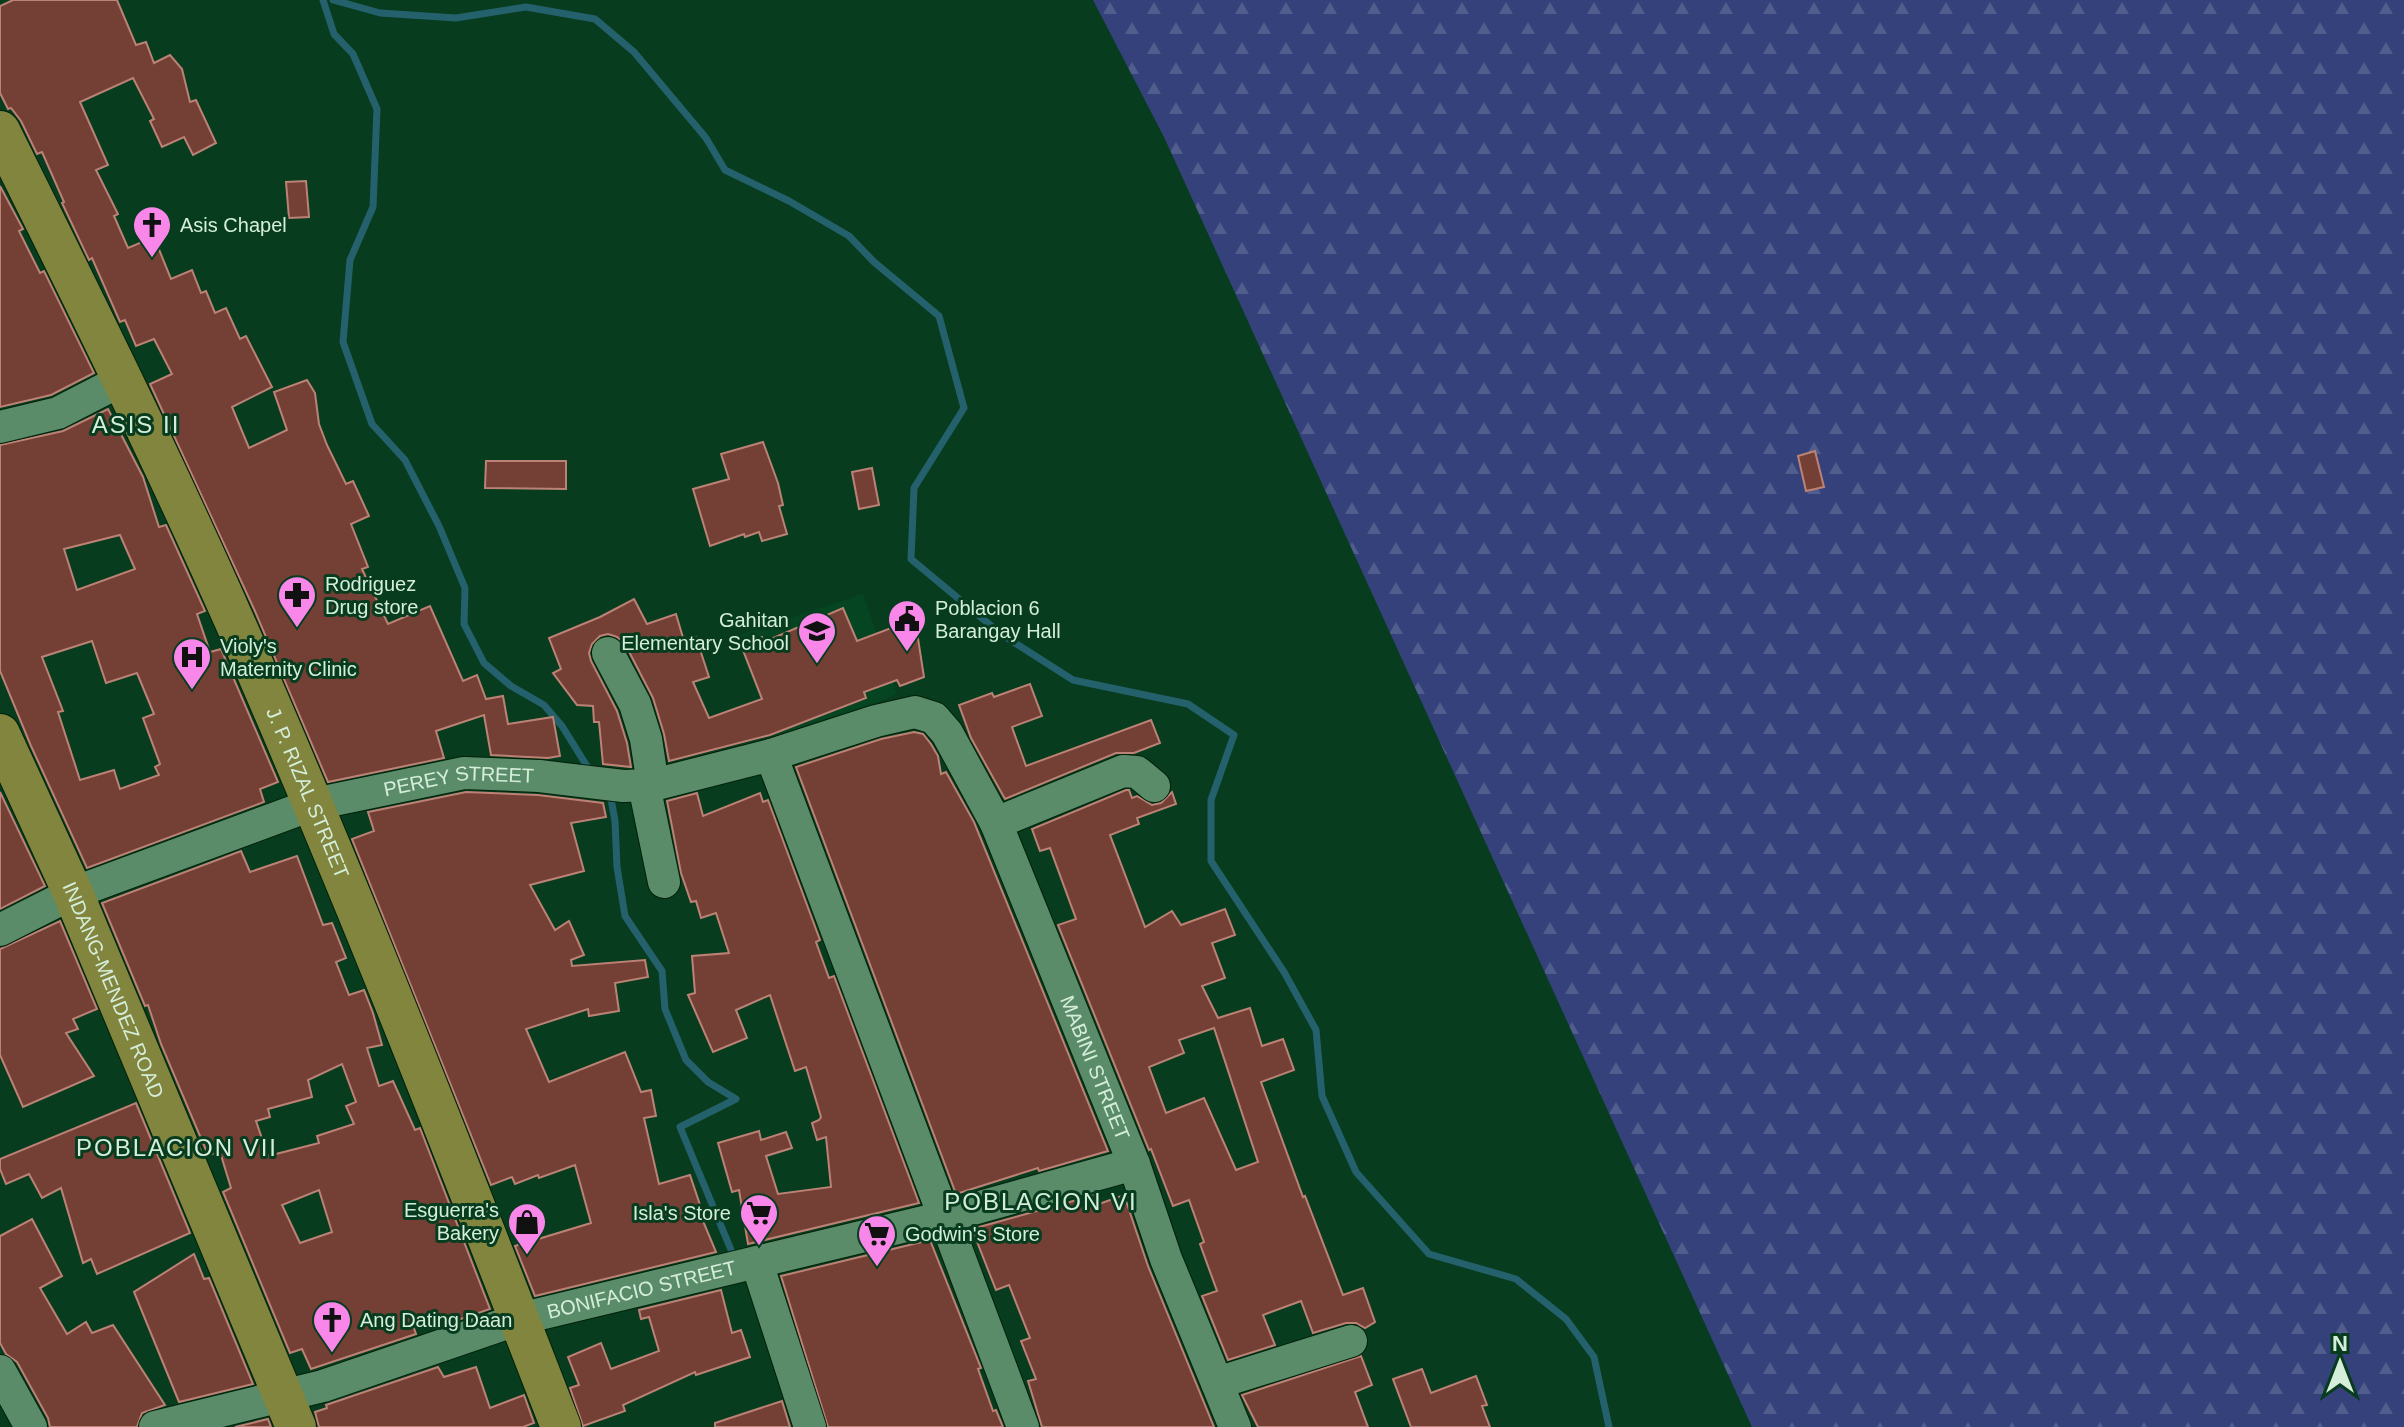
<svg xmlns="http://www.w3.org/2000/svg" width="2404" height="1427" viewBox="0 0 2404 1427" font-family="Helvetica,sans-serif">
	<style>
		.built { fill: #064522 }
		.forest { fill: url(#forest-firs) }
		.lines { fill: none; stroke-linecap: round; stroke-linejoin: round }
		.stream { stroke: #24616d; stroke-width: 7 }
		.building { fill: #744035; stroke: #bc8275; stroke-width: 2; fill-rule: evenodd }
		.minor-casing { stroke: #00210a; stroke-width: 34 }
		.major-casing { stroke: #00210a; stroke-width: 42 }
		.minor { stroke: #5b8c69; stroke-width: 32 }
		.major { stroke: #81853d; stroke-width: 40 }
		.labels { text-anchor: middle; dominant-baseline: central; stroke-width: 6; stroke-linejoin: round; paint-order: stroke }
		.poi-label { font-size: 20px; fill: #d5eedb; stroke: #073c1e; text-anchor: start }
		.street-label { font-size: 20px; fill: #d5eedb; stroke: #073c1e }
		.quarter-label { font-size: 24px; letter-spacing: 2px; fill: #d5eedb; stroke: #073c1e }
	</style>
	<defs>
		<pattern id="forest-firs" width="22" height="20" patternUnits="userSpaceOnUse" patternTransform="scale(2)"><rect width="22" height="20" fill="#35417a"/><path d="M5 1l3.5 6h-7zM16 11l3.5 6h-7z" fill="#515d8c"/></pattern>
	</defs>
	<rect width="100%" height="100%" fill="#073c1e"/>
	<path class="built" d="M863 594 897 694 778 744 735 636Z"/>
	<path class="forest" d="M1093 0H2404V1427H1752L1164 137Z"/>
	<g class="lines">
		<g class="stream">
			<path d="M323 0 334 34 353 54 377 109 373 207 350 260 343 342 372 424 405 460 439 526 465 588 464 624 484 663 511 686 544 705 562 726 590 771"/>
			<path d="M333 0 380 13 456 18 526 7 595 19 634 52 706 138 725 170 789 201 849 236 874 262 939 316 964 408 914 488 911 559 1001 634 1073 680 1188 704 1234 735 1211 800V861L1284 972 1316 1030 1322 1096 1356 1172 1429 1254 1516 1279 1566 1319 1594 1357 1609 1427"/>
			<path d="M607 794 611 799 615 821 617 867 625 916 662 971 665 1009 686 1060 708 1082 736 1099 680 1127 734 1257"/>
		</g>
	</g>
	<g class="building">
		<path d="M13 0H117L136 45 146 42 154 63 170 55 182 69 190 102 196 100 216 143 193 155 184 137 162 147 150 121 154 119 133 78 80 102 108 165 96 170 118 214 114 216 128 248 154 237 171 279 192 270 201 293 206 291 215 313 226 308 240 339 246 336 272 387 232 407 249 448 287 430 274 392 307 380 315 393 319 424 327 445 346 484 353 481 369 516 351 524 368 567 362 569 388 624 430 606 463 681 477 675 486 699 503 696 508 724 553 717 560 756 548 758 491 755 484 715 436 731 444 758 328 782 254 609 150 384 172 374 154 339 136 346 125 320 120 322 92 258 89 260 62 203 64 202 42 152 37 154 21 121 11 108 8 109 0 93V6Z"/>
		<path d="M306 181 309 217 289 218 286 182Z"/>
		<path d="M0 186 23 229 19 231 40 273 44 271 94 373 51 395 0 407Z"/>
		<path d="M108 409 143 477 159 527 166 525 205 611 197 614 210 652 221 649 278 782 260 789 264 802 87 868 31 746 0 671V445L63 431ZM120 535 135 569 77 590 64 549ZM92 641 106 683 137 673 154 714 143 718 160 764 155 767 159 775 120 789 114 770 80 780 58 712 63 711 42 657Z"/>
		<path d="M763 442 778 483 783 505 779 506 787 534 762 541 759 532 745 537 744 534 710 546 693 489 729 479 721 454Z"/>
		<path d="M1815 451 1824 487 1806 491 1798 456Z"/>
		<path d="M486 461H566V489L485 488Z"/>
		<path d="M872 468 879 505 859 509 852 472Z"/>
		<path d="M634 599 647 624 676 614 684 641 696 637 709 677 693 682 709 718 762 699 741 645 762 637 764 642 843 608 857 641 915 619 924 677 900 686 897 680 864 692 866 698 770 735 669 761 664 734 653 698 625 644 617 637 608 634 600 636 592 644 589 653 591 661 617 711 627 743 631 767 603 764 599 722H594L593 706 577 705 553 673 561 669 549 638 600 617Z"/>
		<path d="M1030 684 1042 716 1012 727 1026 766 1151 720 1160 743 1134 753H1116L1005 799 971 738 959 705 992 693 994 697Z"/>
		<path d="M914 732 923 734 931 744 938 756 941 774 946 772 974 822 1108 1151 1039 1171 1038 1168 956 1194 796 767 881 739Z"/>
		<path d="M1126 790H1129L1132 798 1137 796 1152 805 1161 803 1172 792 1176 804 1137 818 1139 824 1110 835 1145 927 1172 911 1181 925 1225 909 1235 935 1212 943 1225 978 1202 986 1218 1018 1250 1008 1262 1046 1283 1039 1294 1070 1261 1082 1303 1197 1305 1196 1343 1295 1363 1288 1375 1322 1365 1328 1356 1323H1346L1313 1333 1301 1301 1263 1315 1275 1345 1228 1360 1202 1296 1217 1291 1200 1244 1204 1242 1189 1200 1173 1206 1151 1149 1149 1150 1058 925 1076 919 1050 848 1040 851 1032 829ZM1214 1028 1258 1162 1236 1170 1204 1098 1166 1113 1149 1067 1184 1053 1179 1040Z"/>
		<path d="M0 792 45 886 0 909Z"/>
		<path d="M466 792 538 795 603 803 606 817 571 823 584 871 530 885 555 930 569 921 584 955 571 960 572 966 645 960 648 977 615 983 619 1011 589 1016 588 1009 526 1029 549 1082 625 1052 641 1092 651 1090 656 1116 644 1118 659 1184 690 1175 705 1220 703 1221 716 1252 535 1296 515 1246 591 1223 575 1165 539 1178 538 1175 515 1184 512 1177 491 1185 352 839 374 831 368 812Z"/>
		<path d="M697 793 703 816 760 793 763 802 768 800 820 940 816 942 829 978 834 976 919 1203 748 1244 739 1190 732 1192 718 1143 759 1131 761 1140 786 1132 792 1148 766 1156 778 1194 831 1187 826 1137 817 1140 812 1123 819 1120 821 1117 806 1067 795 1071 770 995 736 1010 747 1038 713 1052 688 995 695 993 692 956 729 953 716 913 701 918 696 901 691 902 681 873 667 801Z"/>
		<path d="M241 851 250 872 297 856 323 925 332 923 346 958 336 962 349 995 364 990 373 1013 382 1045 367 1048 379 1086 393 1081 415 1130 420 1128 490 1309 452 1322 450 1319 413 1325 416 1334 311 1369 302 1349 290 1353 223 1192 231 1188 220 1152 208 1155 161 1044 148 1005 145 1006 102 903ZM342 1064 356 1102 346 1106 354 1124 317 1136 319 1143 268 1156 256 1121 270 1117 268 1109 312 1097 308 1080ZM319 1190 332 1232 300 1243 282 1205Z"/>
		<path d="M60 921 97 1009 73 1019 78 1029 66 1033 94 1076 23 1107 0 1055V949Z"/>
		<path d="M136 1103 190 1233 97 1274 91 1259 83 1263 61 1188 42 1198 29 1174 6 1184 0 1169V1159Z"/>
		<path d="M1095 1195 1099 1204 1124 1195 1148 1266 1214 1427H1042L1028 1381 1036 1379 1021 1341 1030 1338 1009 1285 996 1290 972 1229Z"/>
		<path d="M32 1219 62 1276 40 1288 67 1334 86 1322 92 1333 113 1325 165 1405 142 1413 137 1427H50L48 1418 17 1362 6 1354 0 1343V1236Z"/>
		<path d="M930 1240 981 1368 978 1369 993 1411 996 1410 1003 1427H828L781 1276Z"/>
		<path d="M194 1254 204 1279 209 1278 253 1384 179 1402 134 1292Z"/>
		<path d="M721 1290 732 1333 741 1330 750 1357 696 1375 695 1372 623 1405 625 1411 583 1426 570 1388 579 1385 568 1357 601 1343 611 1369 659 1351 649 1317 641 1319 639 1310Z"/>
		<path d="M1361 1356 1372 1385 1355 1392 1368 1427H1258L1242 1395Z"/>
		<path d="M438 1367 444 1377 476 1367 490 1408 524 1395 534 1423 523 1427H319L315 1412 327 1408 326 1405Z"/>
		<path d="M1422 1369 1431 1393 1476 1376 1487 1405 1482 1406 1490 1427H1411L1393 1379Z"/>
		<path d="M782 1401 790 1427H715V1423Z"/>
		<path d="M268 1419 271 1427H235Z"/>
	</g>
	<g class="lines">
		<defs>
			<g id="minor">
				<path d="M0 427 58 413 124 379"/>
				<path d="M608 653 635 704 646 739 653 785"/>
				<path d="M771 755 1023 1427"/>
				<path d="M644 785 664 882"/>
				<path d="M996 823 1123 771 1137 772 1154 786"/>
				<path id="s1" d="M0 930 73 893 314 804 464 773 539 776 623 786 653 785 771 755 876 721 915 712 934 718 947 733 996 823 1134 1164 1166 1259 1235 1427"/>
				<path d="M757 1263 810 1427"/>
				<path d="M0 1371 31 1427"/>
				<path d="M1217 1383 1351 1341"/>
				<path id="s2" d="M155 1427 323 1386 519 1319 944 1217 1134 1164"/>
			</g>
			<g id="major">
				<path id="s3" d="M0 131C80 292 160 453 233 618 350 884 456 1156 561 1427"/>
				<path id="s4" d="M0 734 73 893 296 1427"/>
			</g>
		</defs>
		<use href="#minor" class="minor-casing"/>
		<use href="#major" class="major-casing"/>
		<use href="#minor" class="minor"/>
		<use href="#major" class="major"/>
	</g>
	<defs>
		<symbol id="church-pin" viewBox="-11 -11 22 30"><path d="M0 17L-7.5 6A9.5 9.5 0 1 1 7.5 6Z" fill="#f987e9" stroke="#073c1e"/><path d="M-1.2-6h2.4v3.5h3.3v2.4h-3.3V6h-2.4V-.1h-3.3v-2.4h3.3Z" fill="#111"/></symbol>
		<symbol id="pharmacy-pin" viewBox="-11 -11 22 30"><path d="M0 17L-7.5 6A9.5 9.5 0 1 1 7.5 6Z" fill="#f987e9" stroke="#073c1e"/><path d="M-2-6h4v4h4v4h-4v4h-4v-4h-4v-4h4Z" fill="#111"/></symbol>
		<symbol id="civic-pin" viewBox="-11 -11 22 30"><path d="M0 17L-7.5 6A9.5 9.5 0 1 1 7.5 6Z" fill="#f987e9" stroke="#073c1e"/><path d="M-.6-6.5H3V-4.5H.6V-3L4-1V1h2V6H-6V1h2V-1L-.6-3ZM-1.2 2.5V6h2.4V2.5Z" fill="#111"/></symbol>
		<symbol id="school-pin" viewBox="-11 -11 22 30"><path d="M0 17L-7.5 6A9.5 9.5 0 1 1 7.5 6Z" fill="#f987e9" stroke="#073c1e"/><path d="M0-5L7-2L0 1L-7-2ZM-4 1L0 2.5L4 1V4Q0 6-4 4Z" fill="#111"/></symbol>
		<symbol id="hospital-pin" viewBox="-11 -11 22 30"><path d="M0 17L-7.5 6A9.5 9.5 0 1 1 7.5 6Z" fill="#f987e9" stroke="#073c1e"/><path d="M-5-5h3v3.5h4V-5h3V5h-3V1.5h-4V5h-3Z" fill="#111"/></symbol>
		<symbol id="supermarket-pin" viewBox="-11 -11 22 30"><path d="M0 17L-7.5 6A9.5 9.5 0 1 1 7.5 6Z" fill="#f987e9" stroke="#073c1e"/><path d="M-6-5.5h2.5l.6 2H6L4.5 2H-2.5L-4.4-4H-6ZM-1.5 3.2a1.3 1.3 0 1 0 .1 0ZM3 3.2a1.3 1.3 0 1 0 .1 0Z" fill="#111"/></symbol>
		<symbol id="shop-pin" viewBox="-11 -11 22 30"><path d="M0 17L-7.5 6A9.5 9.5 0 1 1 7.5 6Z" fill="#f987e9" stroke="#073c1e"/><path d="M-5-2.5h2.3a2.7 3.5 0 0 1 5.4 0H5L5.5 6h-11ZM-1.5-2.5h3a1.5 2.3 0 0 0-3 0Z" fill="#111"/></symbol>
	</defs>
	<g fill-rule="evenodd">
		<use href="#church-pin" x="130" y="203" width="44" height="60"/>
		<use href="#pharmacy-pin" x="275" y="573" width="44" height="60"/>
		<use href="#civic-pin" x="885" y="597" width="44" height="60"/>
		<use href="#school-pin" x="795" y="609" width="44" height="60"/>
		<use href="#hospital-pin" x="170" y="635" width="44" height="60"/>
		<use href="#supermarket-pin" x="737" y="1191" width="44" height="60"/>
		<use href="#shop-pin" x="505" y="1200" width="44" height="60"/>
		<use href="#supermarket-pin" x="855" y="1212" width="44" height="60"/>
		<use href="#church-pin" x="310" y="1298" width="44" height="60"/>
	</g>
	<g class="labels">
		<g class="poi-label">
			<text x="180" y="225">Asis Chapel</text>
			<text x="325" y="584">Rodriguez<tspan x="325" dy="23">Drug store</tspan></text>
			<text x="935" y="608">Poblacion 6<tspan x="935" dy="23">Barangay Hall</tspan></text>
			<text x="789" y="620" text-anchor="end">Gahitan<tspan x="789" dy="23">Elementary School</tspan></text>
			<text x="220" y="646">Violy's<tspan x="220" dy="23">Maternity Clinic</tspan></text>
			<text x="499" y="1210" text-anchor="end">Esguerra's<tspan x="499" dy="23">Bakery</tspan></text>
			<text x="731" y="1213" text-anchor="end">Isla's Store</text>
			<text x="905" y="1234">Godwin's Store</text>
			<text x="360" y="1320">Ang Dating Daan</text>
		</g>
		<g class="street-label">
			<text stroke="none"><textPath href="#s1" startOffset="486">PEREY STREET</textPath></text>
			<text stroke="none"><textPath href="#s3" startOffset="730">J. P. RIZAL STREET</textPath></text>
			<text stroke="none"><textPath href="#s4" startOffset="280">INDANG-MENDEZ ROAD</textPath></text>
			<text stroke="none"><textPath href="#s1" startOffset="1360">MABINI STREET</textPath></text>
			<text stroke="none"><textPath href="#s2" startOffset="506">BONIFACIO STREET</textPath></text>
		</g>
		<g class="quarter-label">
			<text x="136" y="424">ASIS II</text>
			<text x="177" y="1147">POBLACION VII</text>
			<text x="1041" y="1201">POBLACION VI</text>
		</g>
	</g>
	<g transform="translate(2340 1363)" stroke="#073c1e" stroke-width="6" paint-order="stroke">
	<path d="M0-6L14 30L0 20L-14 30Z" fill="#d5eedb"/>
	<text y="-12" font-size="22" font-weight="bold" text-anchor="middle" fill="#d5eedb">N</text>
	</g>
</svg>
